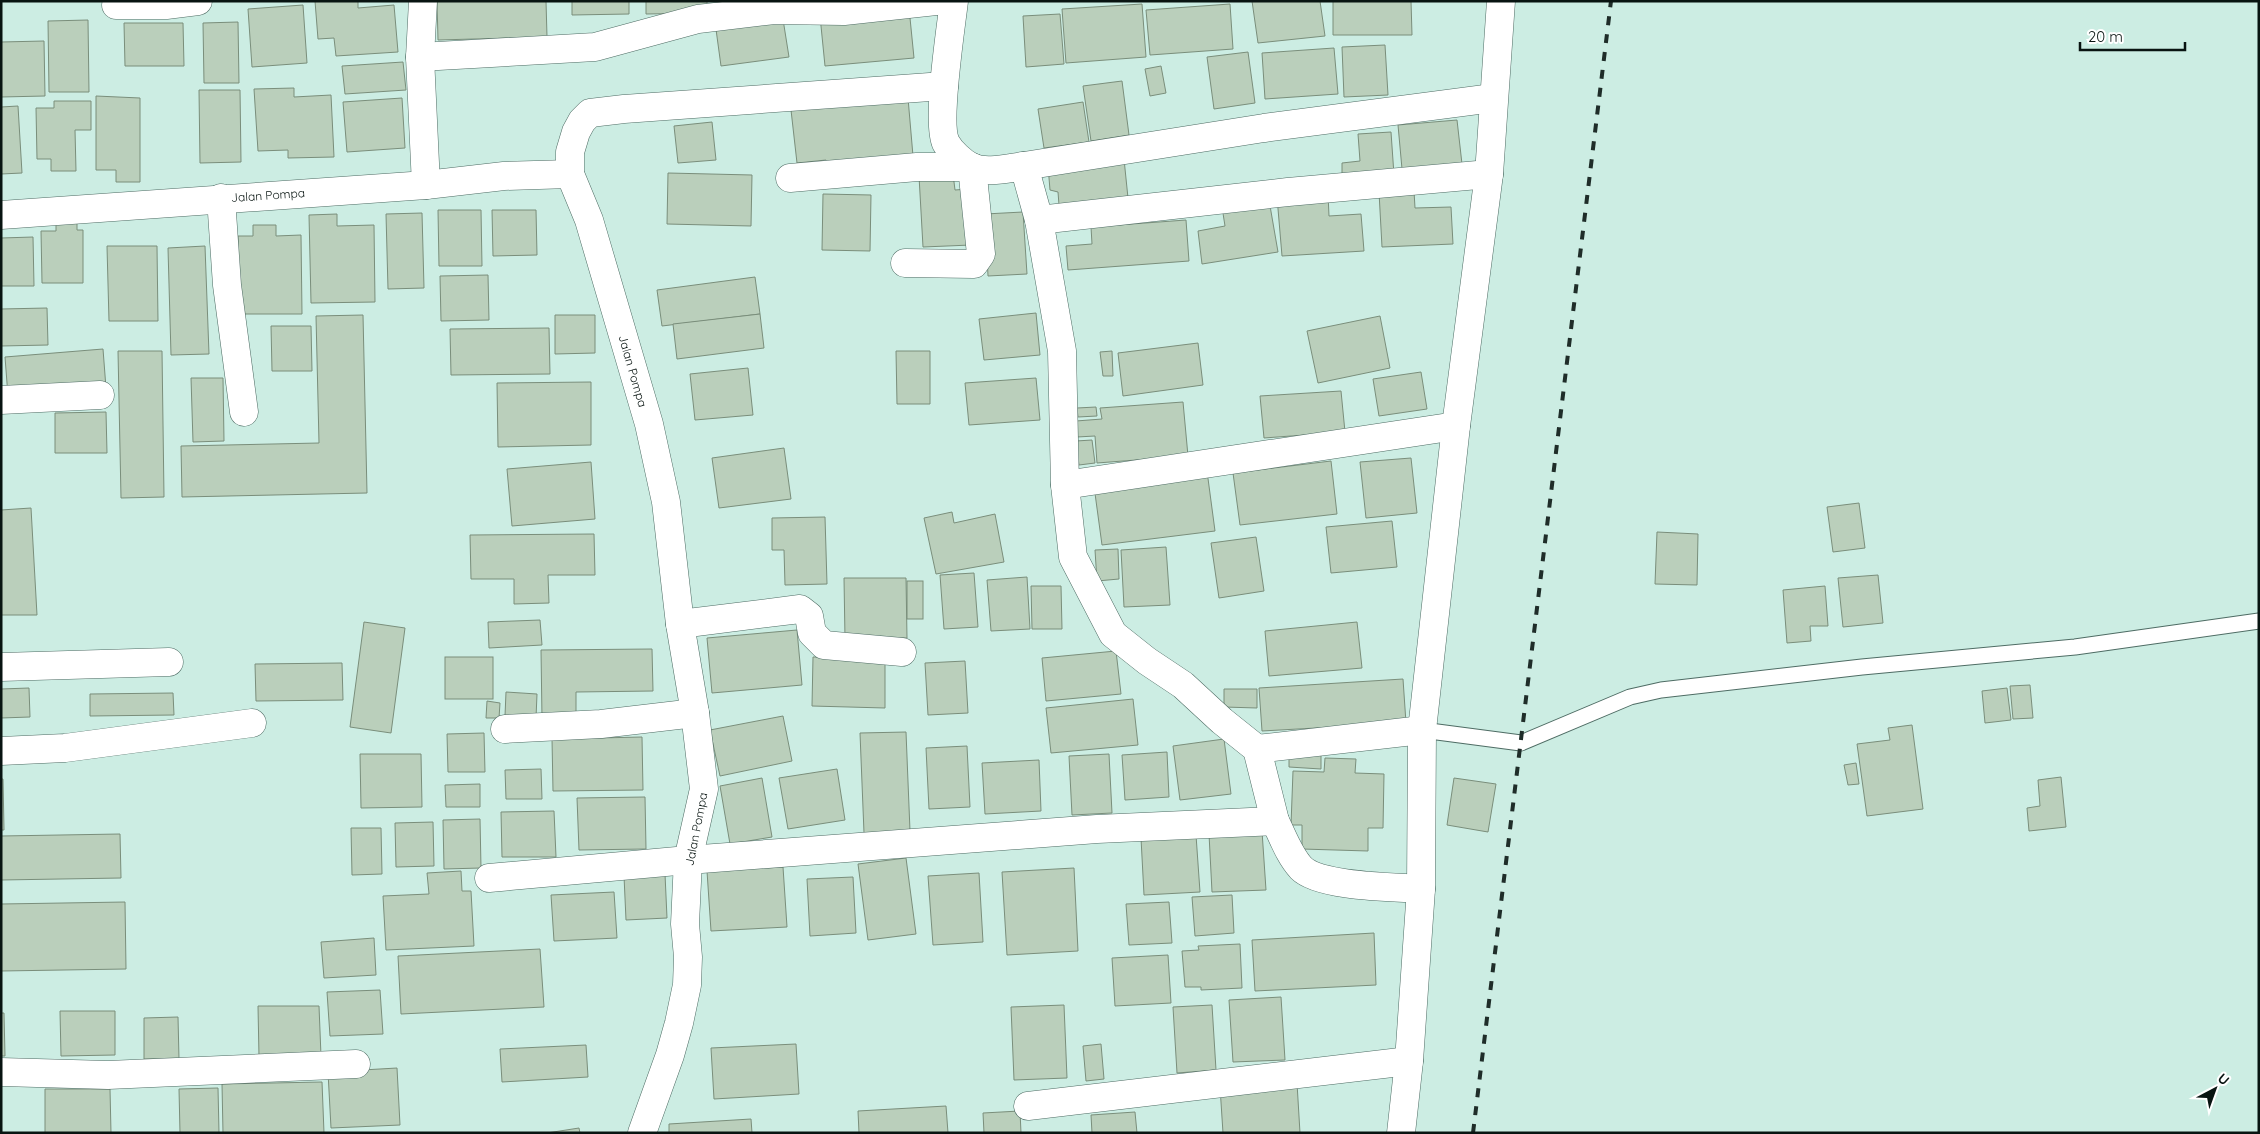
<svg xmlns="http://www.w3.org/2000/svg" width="2260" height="1134" viewBox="0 0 2260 1134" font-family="Quicksand,sans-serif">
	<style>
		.building { fill: #bacfbb; stroke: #7a8e7b }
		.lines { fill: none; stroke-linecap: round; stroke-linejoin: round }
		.lane-casing { stroke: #4e6c64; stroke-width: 17 }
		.street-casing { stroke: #4e6c64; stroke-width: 29 }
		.lane { stroke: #fff; stroke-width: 15 }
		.street { stroke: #fff; stroke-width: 28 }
		.rail { stroke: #1f2d29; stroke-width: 4; stroke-dasharray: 9 9; stroke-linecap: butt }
		.labels { text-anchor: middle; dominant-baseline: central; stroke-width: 4; stroke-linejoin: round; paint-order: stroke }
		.street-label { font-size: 12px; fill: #081411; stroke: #fff }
	</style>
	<rect width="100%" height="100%" fill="#ccede3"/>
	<g class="building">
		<path d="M315 1H358V8L394 5 398 52 336 56 334 38 318 39Z"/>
		<path d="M437 1H546L547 37 438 40Z"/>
		<path d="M572 1H629V14L572 15Z"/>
		<path d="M646 1H707V13L646 14Z"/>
		<path d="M1252 1H1320L1325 36 1258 43Z"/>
		<path d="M1333 1H1411L1412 35H1333Z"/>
		<path d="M1142 4 1146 57 1066 63 1062 9Z"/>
		<path d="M1230 4 1233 49 1150 55 1146 10Z"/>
		<path d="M303 5 307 63 252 67 248 9Z"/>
		<path d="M909 8 914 58 825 66 820 16Z"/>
		<path d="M782 13 789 57 721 66 715 22Z"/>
		<path d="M1060 14 1064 64 1026 67 1023 16Z"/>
		<path d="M88 20 89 92H49L48 21Z"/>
		<path d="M238 22 239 83H204L203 23Z"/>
		<path d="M124 23H183L184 66H125Z"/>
		<path d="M44 41 45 96 1 97V42Z"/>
		<path d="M1385 45 1388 95 1344 97 1342 47Z"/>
		<path d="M1334 48 1338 94 1265 99 1262 53Z"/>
		<path d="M1248 52 1255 103 1214 109 1207 57Z"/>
		<path d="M403 62 406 90 345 94 342 66Z"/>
		<path d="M1161 66 1166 93 1150 96 1145 69Z"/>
		<path d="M1122 81 1129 135 1091 141 1083 86Z"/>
		<path d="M294 88V97L331 95 334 157 288 158V150L258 151 254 89Z"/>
		<path d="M199 90H240L241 162 200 163Z"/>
		<path d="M96 96 140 98V182H116V170H96Z"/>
		<path d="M402 98 405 148 347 152 343 102Z"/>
		<path d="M908 98 913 156 827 165 826 160 797 163 791 110Z"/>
		<path d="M54 101H91V130H75L76 171H51V159H37L36 108H54Z"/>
		<path d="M1083 102 1089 142 1044 148 1038 109Z"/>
		<path d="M18 106 22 173 1 174V107Z"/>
		<path d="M1457 120 1462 164 1402 169 1398 125Z"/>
		<path d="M712 122 716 160 678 163 674 126Z"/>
		<path d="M1391 132 1394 175 1342 178V163L1360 161 1358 134Z"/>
		<path d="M1124 159 1128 198 1059 205 1058 192 1050 190 1048 166Z"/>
		<path d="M668 173 752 175 751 226 667 224Z"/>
		<path d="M953 174 955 190 968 189 971 245 923 247 919 176Z"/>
		<path d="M1414 191 1415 208 1451 207 1453 244 1382 247 1379 192Z"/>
		<path d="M823 194 871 195 870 251 822 250Z"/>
		<path d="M1328 194 1329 216 1361 214 1364 251 1282 256 1277 197Z"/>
		<path d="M1269 200 1278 252 1202 264 1198 231 1225 226 1222 207Z"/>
		<path d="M438 210H481L482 266H439Z"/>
		<path d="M492 210H536L537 255 493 256Z"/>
		<path d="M1023 212 1027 274 988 276 985 214Z"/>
		<path d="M422 213 424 288 388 289 386 214Z"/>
		<path d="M337 214V226L374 225 375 302 311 303 309 215Z"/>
		<path d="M1186 220 1189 261 1068 270 1066 246 1092 244 1091 227Z"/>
		<path d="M56 222H77V230H83V283H42L41 231H56Z"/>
		<path d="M253 225H276V236L301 235 302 314H239L238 236H253Z"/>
		<path d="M33 237 34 286H1V238Z"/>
		<path d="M107 246H157L158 321H109Z"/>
		<path d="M205 246 209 354 171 355 168 248Z"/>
		<path d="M488 275 489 320 441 321 440 276Z"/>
		<path d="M755 277 760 314 662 326 657 290Z"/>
		<path d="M47 308 48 345 1 346V309Z"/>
		<path d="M1036 313 1040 355 984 360 979 319Z"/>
		<path d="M760 314 764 348 677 359 673 324Z"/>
		<path d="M363 315 367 493 182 497 181 446 319 443 316 316Z"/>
		<path d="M555 315H595V353L555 354Z"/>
		<path d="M1380 316 1390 368 1318 383 1307 331Z"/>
		<path d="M271 326H311L312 371H272Z"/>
		<path d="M549 328 550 374 451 375 450 329Z"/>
		<path d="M1198 343 1203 385 1123 396 1118 353Z"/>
		<path d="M103 349 106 388 8 396 5 357Z"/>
		<path d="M118 351H162L164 497 121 498Z"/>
		<path d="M896 351H930V404H897Z"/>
		<path d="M1112 351 1113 376H1103L1100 352Z"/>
		<path d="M748 368 753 415 695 420 690 374Z"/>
		<path d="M1421 372 1427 409 1379 416 1373 379Z"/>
		<path d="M191 378H223L224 441 193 442Z"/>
		<path d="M1036 378 1040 420 969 425 965 383Z"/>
		<path d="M591 382V445L498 447 497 383Z"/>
		<path d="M1341 391 1345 432 1264 438 1260 396Z"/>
		<path d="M1183 402 1188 456 1097 463 1095 436 1077 437 1076 421 1102 419 1100 408Z"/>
		<path d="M1096 407 1097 416 1078 417 1077 408Z"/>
		<path d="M106 412 107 453H55V413Z"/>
		<path d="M1092 440 1095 463 1079 465 1076 441Z"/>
		<path d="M784 448 791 499 719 508 712 458Z"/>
		<path d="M1411 458 1417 513 1366 518 1360 462Z"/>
		<path d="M1331 461 1337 514 1240 525 1233 473Z"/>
		<path d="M591 462 595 519 512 526 507 469Z"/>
		<path d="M1207 471 1215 531 1102 545 1094 486Z"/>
		<path d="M1859 503 1865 548 1833 552 1827 507Z"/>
		<path d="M31 508 37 615H1V510Z"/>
		<path d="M952 512 954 523 995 514 1004 562 936 574 924 518Z"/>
		<path d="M825 517 827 584 785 585 784 550H772V518Z"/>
		<path d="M1392 521 1397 567 1331 573 1326 527Z"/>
		<path d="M1657 532 1698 534 1697 585 1655 584Z"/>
		<path d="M594 534 595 575H548L549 603 514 604V579H471L470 535Z"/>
		<path d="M1256 537 1264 591 1219 598 1211 543Z"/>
		<path d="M1166 547 1170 605 1124 607 1121 550Z"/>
		<path d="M1118 549 1119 579 1097 581 1095 550Z"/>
		<path d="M974 573 978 627 944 629 940 575Z"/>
		<path d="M1878 575 1883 623 1843 627 1838 578Z"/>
		<path d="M1027 577 1030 629 991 631 987 580Z"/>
		<path d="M844 578H906L907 638 845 639Z"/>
		<rect x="907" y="581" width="16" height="38"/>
		<path d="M1031 586H1061L1062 629H1032Z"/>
		<path d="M1825 586 1828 626H1810L1811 641 1787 643 1783 590Z"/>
		<path d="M540 620 542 645 489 648 488 622Z"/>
		<path d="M364 622 405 628 391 733 350 727Z"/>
		<path d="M1357 622 1362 668 1269 676 1265 631Z"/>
		<path d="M797 630 802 685 712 693 707 638Z"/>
		<path d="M652 649 653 691 576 692V718L542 719 541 650Z"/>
		<path d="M1116 651 1121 694 1046 701 1042 658Z"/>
		<rect x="445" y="657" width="48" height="42"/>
		<path d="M813 657 885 659V708L812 706Z"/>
		<path d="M965 661 968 713 928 715 925 663Z"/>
		<path d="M342 663 343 700 256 701 255 664Z"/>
		<path d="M1403 679 1406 723 1262 731 1259 688Z"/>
		<path d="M2030 685 2033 718 2013 719 2010 686Z"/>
		<path d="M29 688 30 717 1 718V689Z"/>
		<path d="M2007 688 2011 720 1985 723 1982 691Z"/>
		<path d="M1224 689H1257V708L1224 707Z"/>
		<path d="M506 692 537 694 536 718 505 716Z"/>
		<path d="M173 693 174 715 90 716V694Z"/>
		<path d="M1133 699 1138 745 1051 753 1046 708Z"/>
		<path d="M487 701 500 703 499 718H486Z"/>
		<path d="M783 716 792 761 720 776 710 730Z"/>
		<path d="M1912 725 1923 809 1867 816 1857 744 1890 740 1888 728Z"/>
		<path d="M906 732 910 831 864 833 860 733Z"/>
		<path d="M484 733 485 772H448L447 734Z"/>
		<path d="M642 737 643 790 553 791 552 739Z"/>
		<path d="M1224 739 1231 794 1180 800 1173 746Z"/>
		<path d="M967 746 970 807 929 809 926 748Z"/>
		<path d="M1167 752 1169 797 1125 800 1122 755Z"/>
		<path d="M1289 753 1321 755V769L1289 767Z"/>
		<path d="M360 754H421L422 807 361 808Z"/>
		<path d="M1109 754 1112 813 1072 815 1069 756Z"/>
		<path d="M1325 758 1356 759 1355 773 1384 774 1383 828H1368V851L1302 849V825H1291L1293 771 1324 772Z"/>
		<path d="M1039 760 1041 811 985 814 982 763Z"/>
		<path d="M1856 763 1859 784 1848 785 1844 765Z"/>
		<path d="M541 769 542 799H506L505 770Z"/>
		<path d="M837 769 845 820 788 829 779 778Z"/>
		<path d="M2061 777 2066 827 2029 831 2027 808 2040 806 2038 780Z"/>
		<path d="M762 778 772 837 730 844 720 786Z"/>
		<path d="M1454 778 1496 784 1488 832 1447 825Z"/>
		<path d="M1 779H3L4 830H1Z"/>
		<path d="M480 784V807H446L445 785Z"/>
		<path d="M645 797 646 849 579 850 577 798Z"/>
		<path d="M554 811 556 857H502L501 812Z"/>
		<path d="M480 819 481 868 444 869 443 820Z"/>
		<path d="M433 822 434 866 396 867 395 823Z"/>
		<path d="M351 828H381L382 874 352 875Z"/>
		<path d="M1262 831 1266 890 1212 892 1209 834Z"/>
		<path d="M120 834 121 878 1 880V836Z"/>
		<path d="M1196 835 1200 892 1144 895 1141 838Z"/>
		<path d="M906 858 916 934 868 940 858 864Z"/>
		<path d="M783 867 787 927 711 931 707 871Z"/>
		<path d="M1074 868 1078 951 1007 955 1002 872Z"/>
		<path d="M461 871 462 891H471L474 946 386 950 383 896 429 894 427 873Z"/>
		<path d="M979 873 983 942 933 945 928 876Z"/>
		<path d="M665 874 667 918 626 920 624 876Z"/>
		<path d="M853 877 856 933 810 936 807 879Z"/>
		<path d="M614 892 617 938 554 941 551 895Z"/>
		<path d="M1232 895 1234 933 1195 936 1192 897Z"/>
		<path d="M125 902 126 969 1 971V904Z"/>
		<path d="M1169 902 1172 943 1129 945 1126 904Z"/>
		<path d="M1374 933 1376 985 1255 991 1252 940Z"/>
		<path d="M374 938 376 975 324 978 321 942Z"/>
		<path d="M1240 944 1242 988 1201 990V987H1185L1182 951 1199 950 1198 946Z"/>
		<path d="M540 949 544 1007 401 1014 398 956Z"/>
		<path d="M1168 955 1171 1003 1115 1006 1112 958Z"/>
		<path d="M380 990 383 1034 330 1036 327 992Z"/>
		<path d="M1281 997 1285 1060 1233 1062 1229 1000Z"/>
		<path d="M1064 1005 1067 1078 1014 1080 1011 1007Z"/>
		<path d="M1212 1005 1216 1070 1177 1073 1173 1007Z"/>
		<path d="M258 1006H319L321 1056 259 1057Z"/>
		<path d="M60 1011H115V1055L61 1056Z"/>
		<path d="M1 1013H4L5 1056H1Z"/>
		<path d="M178 1017 179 1059H144V1018Z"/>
		<path d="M796 1044 799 1094 714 1099 711 1048Z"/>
		<path d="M1101 1044 1104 1079 1086 1081 1083 1046Z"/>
		<path d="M586 1045 588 1077 502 1082 500 1049Z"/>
		<path d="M397 1068 400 1125 331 1128 328 1072Z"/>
		<path d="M322 1082 324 1133H223L222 1084Z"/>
		<path d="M1297 1083 1300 1133H1223L1220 1087Z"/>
		<path d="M218 1088 219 1133H180L179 1089Z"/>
		<path d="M45 1089H110L111 1133H45Z"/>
		<path d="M946 1106 948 1133H859L858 1111Z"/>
		<path d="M1020 1111 1021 1133H984L983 1113Z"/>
		<path d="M1135 1112 1137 1133H1092L1091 1115Z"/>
		<path d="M751 1119 752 1133H669V1124Z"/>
		<path d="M579 1128 580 1133H547Z"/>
	</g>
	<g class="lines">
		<defs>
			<path id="lane" d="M1422 730 1521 743 1630 697 1661 690 1862 667 2075 647 2259 621"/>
			<g id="street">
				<path d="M423 1 420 57 426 185"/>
				<path d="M116 5H166L198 1"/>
				<path d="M420 57 595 47 698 19 774 10 844 11 936 1"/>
				<path d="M1024 166 1264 128 1493 98"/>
				<path d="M790 178 917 167H972L981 254 974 264 905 263"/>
				<path d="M221 198 227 285 244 412"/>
				<path d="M1 215 426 185 504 176 570 174"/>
				<path d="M1039 220 1288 192 1489 174"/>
				<path d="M1 400 100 395"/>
				<path d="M1065 485 1456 426"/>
				<path d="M680 624 800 609 809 616 812 633 824 645 902 652"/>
				<path d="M1 667 169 662"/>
				<path d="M505 729 601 724 695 713"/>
				<path d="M1257 749 1422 730"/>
				<path d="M1 751 65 748 252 723"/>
				<path d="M1275 821C1283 837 1289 855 1301 868 1320 887 1394 887 1421 889"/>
				<path d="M489 878 688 860 1097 829 1275 821 1257 749 1222 721 1183 685 1147 661 1113 634 1073 557 1065 485 1062 351 1039 220 1024 166C1008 168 986 174 971 167 962 162 951 152 946 143 936 123 951 27 954 1"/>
				<path d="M1 1072 108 1075 356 1064"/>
				<path d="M1028 1106 1409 1061"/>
				<path d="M642 1133 670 1055 679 1023 687 985 688 957 685 924 688 860 704 789 695 713 680 624 666 502 649 424 589 220 570 174V152L576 132 582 121 590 113 624 109 944 86"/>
				<path d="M1401 1133 1409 1061 1421 889 1422 730 1456 426 1489 174 1501 1"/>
			</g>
		</defs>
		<use href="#lane" class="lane-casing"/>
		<use href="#street" class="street-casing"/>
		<use href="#lane" class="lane"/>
		<use href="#street" class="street"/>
		<path class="rail" d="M1473 1133 1611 1"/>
	</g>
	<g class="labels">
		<g class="street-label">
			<text transform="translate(268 195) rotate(-4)">Jalan Pompa</text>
			<text transform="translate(633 371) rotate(74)">Jalan Pompa</text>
			<text transform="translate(696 829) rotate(-79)">Jalan Pompa</text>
		</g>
	</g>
	<rect width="2260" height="1134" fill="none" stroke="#081411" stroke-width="5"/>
	<g transform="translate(2215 1089) rotate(41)" stroke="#ffffff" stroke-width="4" paint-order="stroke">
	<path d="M0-4L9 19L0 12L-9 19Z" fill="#081411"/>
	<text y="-8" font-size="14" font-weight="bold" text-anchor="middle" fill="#081411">U</text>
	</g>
	<path d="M2080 42v8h105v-8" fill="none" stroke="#081411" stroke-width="2.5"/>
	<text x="2088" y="42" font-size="15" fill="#081411" stroke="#ffffff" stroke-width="4" paint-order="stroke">20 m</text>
</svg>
